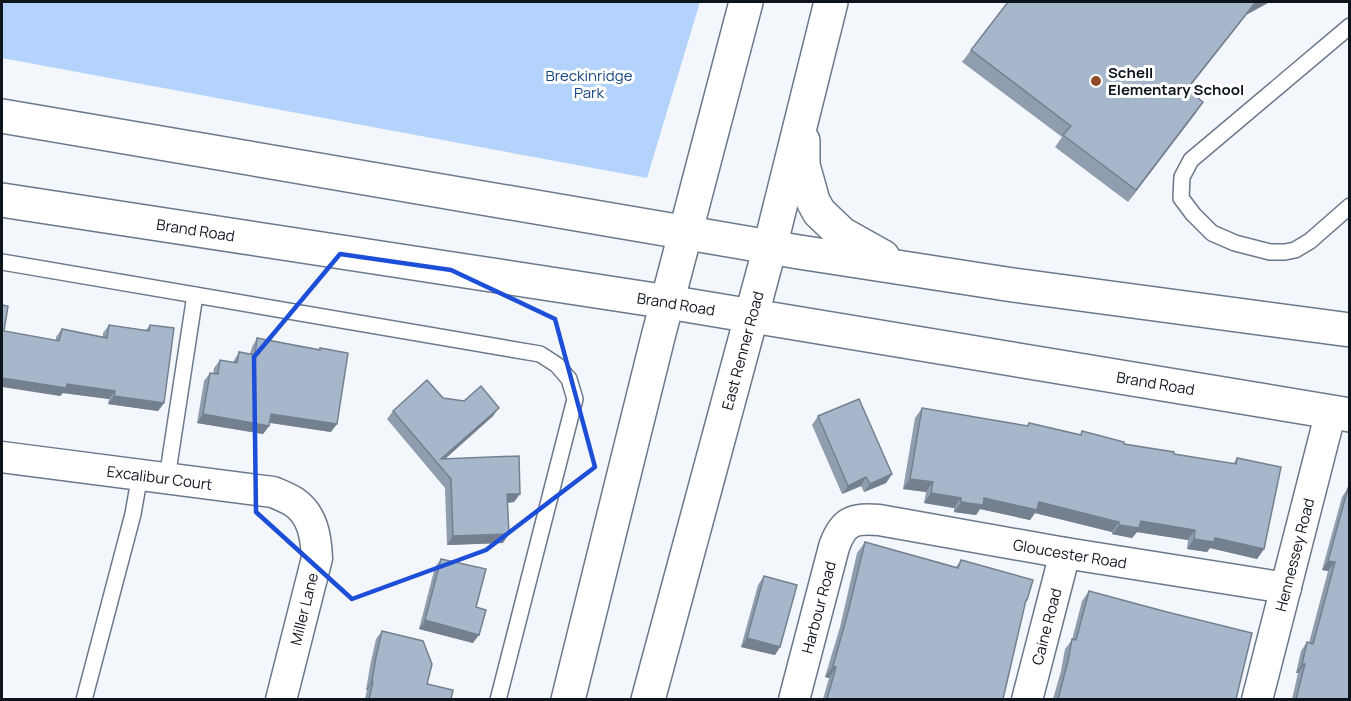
<svg xmlns="http://www.w3.org/2000/svg" width="1351" height="701" viewBox="0 0 1351 701" font-family="Manrope,sans-serif">
	<style>
		.green { fill: #b3d3fc }
		.lines { fill: none; stroke-linecap: round; stroke-linejoin: round }
		.service-casing { stroke: #69788b; stroke-width: 18 }
		.minor-casing { stroke: #69788b; stroke-width: 33 }
		.secondary-casing { stroke: #69788b; stroke-width: 36 }
		.service { stroke: #fff; stroke-width: 15 }
		.minor { stroke: #fff; stroke-width: 30 }
		.secondary { stroke: #fff; stroke-width: 33 }
		.wall { fill: #8f9daf }
		.shaded-wall { fill: #74808f }
		.building { fill: #a6b7cc; stroke: #74808f; stroke-width: 1.5 }
		.marked { fill: none; stroke: #1d4ed8; stroke-width: 4.5; stroke-linejoin: round }
		.poi-dot { fill: #904827; stroke: #fff; stroke-width: 2 }
		.labels { text-anchor: middle; dominant-baseline: central; stroke-width: 6; stroke-linejoin: round; paint-order: stroke }
		.poi-label { font-size: 15px; font-weight: bold; fill: #0e141c; stroke: #fff; text-anchor: start }
		.park-label { font-size: 15px; fill: #154881; stroke: #fff }
		.street-label { font-size: 15px; fill: #0e141c; stroke: #fff }
	</style>
	<rect width="100%" height="100%" fill="#f3f6fb"/>
	<path class="green" d="M2 2H700L647 178 2 58Z"/>
	<g class="lines">
		<defs>
			<g id="service">
				<path d="M1350 26 1191 160 1182 177 1181 198 1193 214 1212 233 1235 243 1270 252H1285L1295 250 1310 241 1350 206"/>
				<path d="M2 262 540 354 557 365 569 379 575 399 498 700"/>
				<path d="M167 478 195 295"/>
				<path d="M84 700 133 514 140 474"/>
			</g>
			<g id="minor">
				<path id="s1" d="M2 457 273 492C280 495 288 498 294 502 313 515 316 537 317 558L281 700"/>
				<path id="s2" d="M794 700 834 547C843 521 853 518 879 520L1065 553 1286 588"/>
				<path id="s3" d="M1027 700 1065 553"/>
				<path id="s4" d="M1257 700 1331 411"/>
			</g>
			<g id="secondary">
				<path d="M2 116 799 252 1013 285 1350 330"/>
				<path d="M803 141V165L813 201 819 212 842 234 883 257"/>
				<path id="s5" d="M2 200 668 302 1350 415"/>
				<path d="M568 700 658 337 746 2"/>
				<path id="s6" d="M648 700 770 247 831 2"/>
			</g>
		</defs>
		<use href="#service" class="service-casing"/>
		<use href="#minor" class="minor-casing"/>
		<use href="#secondary" class="secondary-casing"/>
		<use href="#service" class="service"/>
		<use href="#minor" class="minor"/>
		<use href="#secondary" class="secondary"/>
	</g>
	<g class="wall">
		<path d="M1246 15 1188 89 1203 102 1128 202 1055 147 1062 137 962 62 971 50Z"/>
		<path d="M109 325 146 330 150 325 164 403 158 411 108 404 109 399 63 393 60 396 4 331 56 340V337L62 329 103 337V333Z"/>
		<path d="M257 338 319 349 320 348 331 432 270 423 269 426 263 434 197 423 204 381 210 373 213 374 214 368 220 360 233 362 239 352 250 354 252 347Z"/>
		<path d="M443 398 493 416 445 459 520 494 514 502 508 503 503 543 447 545 445 488 387 419 393 411Z"/>
		<path d="M922 408 1027 426 1029 423 1080 435 1082 431 1124 444 1174 454 1233 464 1237 458 1264 549 1257 559 1210 548 1207 552 1187 549 1188 540 1137 532 1132 538 1112 534V532L1035 513 1030 520 980 509 976 515 954 512V508L924 503 926 492 903 489 915 418Z"/>
		<path d="M818 416 892 474 886 483 864 492 861 486 842 494 812 425Z"/>
		<path d="M1348 488 1350 699H1292L1298 673H1296L1301 651 1307 642 1309 643 1328 571 1322 570 1342 497Z"/>
		<path d="M865 542 956 567 961 560 1025 603 1003 699H823L829 678 825 677 840 627 857 553Z"/>
		<path d="M441 559 473 643 419 629 435 567Z"/>
		<path d="M764 576 780 647 775 655 741 647 758 585Z"/>
		<path d="M1089 591 1236 699H1053L1061 671 1065 649 1072 640 1082 601Z"/>
		<path d="M382 631 427 684 451 699H365L367 690H366L370 666 376 639Z"/>
	</g>
	<g class="shaded-wall">
		<path d="M1258 2H1270L1246 15 1179 101 1255 3Z"/>
		<path d="M1203 102 1195 114 1128 202 1136 190Z"/>
		<path d="M2 378 67 384 115 391 109 399 63 393 60 396 2 387Z"/>
		<path d="M114 396 164 403 158 411 108 404Z"/>
		<path d="M499 408 493 416 438 465 441 459Z"/>
		<path d="M203 414 269 426 263 434 197 423Z"/>
		<path d="M271 414 337 424 331 432 265 422Z"/>
		<path d="M892 474 886 483 864 492 870 484Z"/>
		<path d="M866 477 861 486 842 494 848 486Z"/>
		<path d="M910 479 933 482 926 492 903 489Z"/>
		<path d="M931 493 961 498 954 508 924 503Z"/>
		<path d="M507 494H520L514 502 502 503Z"/>
		<path d="M984 498 1039 502 1119 522 1112 532 1035 513 1030 520 980 509 976 515 954 512 961 502Z"/>
		<path d="M1141 521 1195 530 1188 540 1137 532 1132 538 1112 534 1119 525Z"/>
		<path d="M509 534 503 543 447 545 453 536Z"/>
		<path d="M1215 538 1264 549 1257 559 1210 548 1207 552 1187 549 1194 539Z"/>
		<path d="M1328 561 1335 562 1328 571 1322 570Z"/>
		<path d="M425 620 479 635 473 643 419 629Z"/>
		<path d="M747 638 780 647 775 655 741 647Z"/>
		<path d="M1302 664H1305L1298 673H1296Z"/>
		<path d="M833 666 836 667 829 678 825 677Z"/>
		<path d="M372 681 373 682 367 690H366Z"/>
	</g>
	<g class="building">
		<path d="M1008 2H1258L1255 3 1187 89 1203 102 1136 190 1063 135 1071 126 971 50Z"/>
		<path d="M2 305 8 306 4 331 59 341 62 329 107 338 109 325 149 331 150 325 174 328 164 403 114 396 115 391 67 384 66 388 2 378Z"/>
		<path d="M257 338 320 350V348L348 353 337 424 271 414 269 426 203 414 210 373 218 374 220 360 237 363 239 352 255 355Z"/>
		<path d="M427 380 443 398 464 401 481 386 499 408 441 459 519 456 520 494H507L509 534 453 536 451 479 393 411Z"/>
		<path d="M859 399 892 474 870 484 866 477 848 486 818 416Z"/>
		<path d="M922 408 1028 426 1029 423 1081 435 1082 431 1124 442V444L1174 452V454L1236 464 1237 458 1281 467 1264 549 1215 538 1214 542 1194 539 1195 530 1141 521 1139 528 1119 525V522L1039 502 1037 510 984 498 983 505 961 502V498L931 493 933 482 910 479Z"/>
		<path d="M1348 488H1350V699H1296L1305 664H1302L1307 642 1313 644 1335 562 1328 561Z"/>
		<path d="M865 542 958 568 961 560 1033 580 1027 600H1026L1003 699H827L836 667 833 666 847 616Z"/>
		<path d="M441 559 486 569 476 607 486 610 479 635 425 620Z"/>
		<path d="M764 576 797 585 780 647 747 638Z"/>
		<path d="M1089 591 1167 612 1252 633 1236 699H1058L1068 661 1072 639 1076 640Z"/>
		<path d="M382 631 423 641 432 664 427 684 453 690 451 699H369L373 682 372 681 376 657Z"/>
	</g>
	<path class="marked" d="M340 254 451 270 555 319 595 467 486 550 352 599 256 512 254 357Z"/>
	<circle class="poi-dot" cx="1096" cy="81" r="6"/>
	<g class="labels">
		<g class="poi-label">
			<text x="1108" y="72">Schell<tspan x="1108" dy="17">Elementary School</tspan></text>
		</g>
		<g class="park-label">
			<text x="589" y="75">Breckinridge<tspan x="589" dy="17">Park</tspan></text>
		</g>
		<g class="street-label">
			<text stroke="none"><textPath href="#s5" startOffset="196">Brand Road</textPath></text>
			<text stroke="none"><textPath href="#s5" startOffset="682">Brand Road</textPath></text>
			<text stroke="none"><textPath href="#s6" startOffset="362">East Renner Road</textPath></text>
			<text stroke="none"><textPath href="#s5" startOffset="1168">Brand Road</textPath></text>
			<text stroke="none"><textPath href="#s1" startOffset="159">Excalibur Court</textPath></text>
			<text stroke="none"><textPath href="#s2" startOffset="411">Gloucester Road</textPath></text>
			<text stroke="none"><textPath href="#s4" startOffset="150">Hennessey Road</textPath></text>
			<text stroke="none"><textPath href="#s2" startOffset="96">Harbour Road</textPath></text>
			<text transform="translate(304 609) rotate(-76)">Miller Lane</text>
			<text stroke="none"><textPath href="#s3" startOffset="76">Caine Road</textPath></text>
		</g>
	</g>
	<rect width="1351" height="701" fill="none" stroke="#0e141c" stroke-width="6"/>
</svg>
